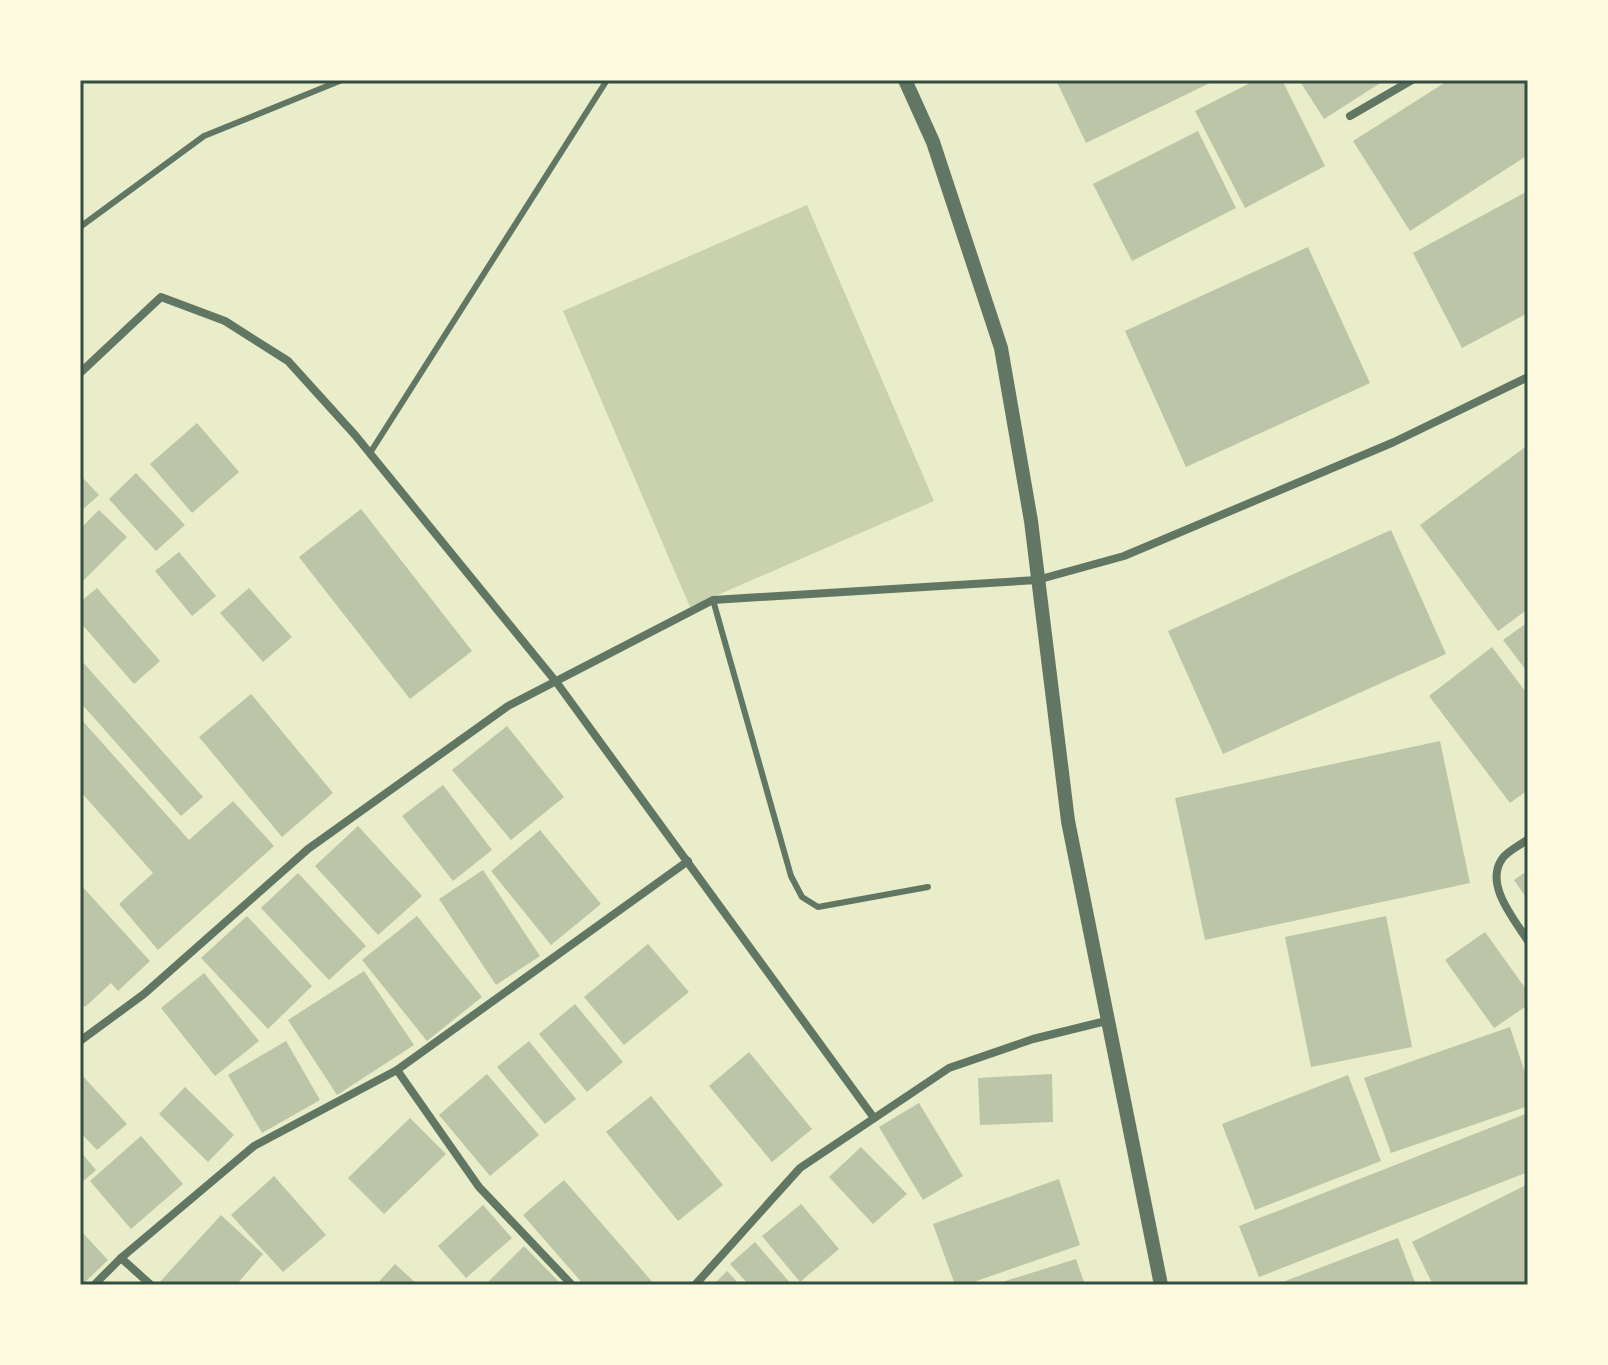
<svg xmlns="http://www.w3.org/2000/svg" width="1608" height="1365" viewBox="0 0 1608 1365" font-family="Montserrat,sans-serif">
	<style>
		.green { fill: #cad2ad }
		.building { fill: #bcc5a7 }
		.lines { fill: none; stroke-linecap: round; stroke-linejoin: round }
		.service { stroke: #617663; stroke-width: 6 }
		.minor { stroke: #617663; stroke-width: 8 }
		.tertiary { stroke: #617663; stroke-width: 14 }
		.neatline { fill: none; stroke: #344e41; stroke-width: 3 }
	</style>
	<rect width="100%" height="100%" fill="#e9edc9"/>
	<path class="green" d="M807 205 934 501 690 607 563 311Z"/>
	<g class="building">
		<path d="M1056 80H1216L1086 143Z"/>
		<path d="M1256 80H1282L1325 166 1245 208 1195 111Z"/>
		<path d="M1299 80H1385L1324 119Z"/>
		<path d="M1449 80H1528V155L1410 231 1353 141Z"/>
		<path d="M1198 131 1236 208 1132 261 1093 184Z"/>
		<path d="M1528 191V313L1462 348 1413 253Z"/>
		<path d="M1308 247 1370 383 1186 467 1125 331Z"/>
		<path d="M197 423 239 472 192 513 150 464Z"/>
		<path d="M1528 445V609L1498 631 1420 525Z"/>
		<path d="M136 473 185 525 156 551 109 499Z"/>
		<path d="M80 475 99 495 80 512Z"/>
		<path d="M361 509 472 651 410 699 299 557Z"/>
		<path d="M99 510 127 537 80 584V529Z"/>
		<path d="M1391 530 1446 654 1223 754 1168 631Z"/>
		<path d="M179 552 216 596 192 616 155 571Z"/>
		<path d="M97 588 160 661 134 684 80 622V602Z"/>
		<path d="M249 588 292 637 263 662 220 613Z"/>
		<path d="M1528 622V673L1503 640Z"/>
		<path d="M1492 647 1528 695V790L1510 803 1429 696Z"/>
		<path d="M80 659 203 797 181 816 80 702Z"/>
		<path d="M251 694 333 793 282 837 199 737Z"/>
		<path d="M80 718 189 840 233 801 274 846 158 950 119 904 153 873 80 791Z"/>
		<path d="M507 726 564 797 511 840 452 770Z"/>
		<path d="M1440 741 1470 883 1205 940 1175 798Z"/>
		<path d="M443 785 492 850 453 881 402 816Z"/>
		<path d="M358 826 422 896 378 935 315 866Z"/>
		<path d="M540 830 601 904 551 945 491 871Z"/>
		<path d="M483 870 540 956 496 985 439 899Z"/>
		<path d="M1528 870V900L1514 880Z"/>
		<path d="M298 873 366 946 329 980 261 908Z"/>
		<path d="M80 884 150 961 118 991 111 983 85 1007 80 1002Z"/>
		<path d="M247 916 312 986 268 1029 201 958Z"/>
		<path d="M417 916 482 997 427 1041 362 960Z"/>
		<path d="M1386 916 1412 1047 1311 1067 1285 937Z"/>
		<path d="M1485 932 1528 992V1005L1494 1028 1445 960Z"/>
		<path d="M648 944 689 992 624 1045 584 997Z"/>
		<path d="M364 971 414 1045 337 1095 288 1020Z"/>
		<path d="M204 973 259 1041 215 1076 161 1008Z"/>
		<path d="M575 1004 623 1062 587 1092 539 1034Z"/>
		<path d="M1510 1027 1528 1082V1106L1391 1153 1364 1078Z"/>
		<path d="M286 1041 320 1100 262 1133 228 1075Z"/>
		<path d="M529 1041 576 1099 545 1124 497 1067Z"/>
		<path d="M749 1052 812 1129 772 1162 709 1086Z"/>
		<path d="M80 1073 127 1124 97 1150 80 1132Z"/>
		<path d="M487 1074 539 1135 490 1176 439 1115Z"/>
		<path d="M1052 1074 1053 1122 980 1125 978 1078Z"/>
		<path d="M1348 1075 1381 1161 1255 1210 1222 1124Z"/>
		<path d="M185 1087 234 1135 208 1162 159 1114Z"/>
		<path d="M651 1096 723 1185 678 1221 606 1132Z"/>
		<path d="M919 1103 963 1176 923 1200 879 1127Z"/>
		<path d="M1528 1113V1172L1259 1277 1239 1226Z"/>
		<path d="M410 1118 446 1154 384 1214 348 1178Z"/>
		<path d="M141 1136 183 1184 131 1229 90 1181Z"/>
		<path d="M861 1147 907 1194 873 1224 829 1177Z"/>
		<path d="M80 1151 96 1170 80 1184Z"/>
		<path d="M274 1176 326 1235 283 1272 231 1215Z"/>
		<path d="M1059 1179 1080 1245 965 1285H955L933 1224Z"/>
		<path d="M564 1180 655 1285H584L523 1215Z"/>
		<path d="M1528 1184V1285H1433L1412 1242Z"/>
		<path d="M801 1204 839 1249 800 1282 762 1236Z"/>
		<path d="M483 1205 512 1238 466 1278 438 1246Z"/>
		<path d="M221 1215 263 1254 236 1285H160L159 1283Z"/>
		<path d="M80 1230 108 1260 82 1285H80Z"/>
		<path d="M1398 1238 1416 1285H1275Z"/>
		<path d="M755 1242 792 1285H749L730 1264Z"/>
		<path d="M524 1246 562 1285 487 1283Z"/>
		<path d="M1076 1259 1085 1285H996V1284Z"/>
		<path d="M395 1264 418 1285H376Z"/>
		<path d="M727 1271 740 1285H713Z"/>
	</g>
	<g class="lines">
		<g class="service">
			<path d="M80 227 204 136 342 80"/>
			<path d="M370 453 607 80"/>
			<path d="M713 600 791 876 802 897 818 907 928 887"/>
		</g>
		<g class="minor">
			<path d="M1350 116 1412 80"/>
			<path d="M80 373 161 297 225 321 288 361 355 435 557 683 874 1118"/>
			<path d="M1528 839C1521 845 1507 851 1502 859 1484 885 1515 920 1528 941"/>
			<path d="M80 1041 144 994 308 849 508 706 713 600 1037 580 1124 556 1394 442 1528 377"/>
			<path d="M397 1070 479 1187 572 1285"/>
			<path d="M94 1285 121 1258"/>
			<path d="M151 1285 121 1258 254 1146 397 1070 688 861"/>
			<path d="M695 1285 800 1168 949 1068 1033 1039 1106 1021"/>
		</g>
		<path class="tertiary" d="M905 80 933 142 1001 348 1031 521 1068 821 1161 1285"/>
	</g>
	<rect width="1608" height="1365" fill="none" stroke="#fefae0" stroke-width="164"/>
	<rect x="82" y="82" width="1444" height="1201" class="neatline"/>
</svg>
